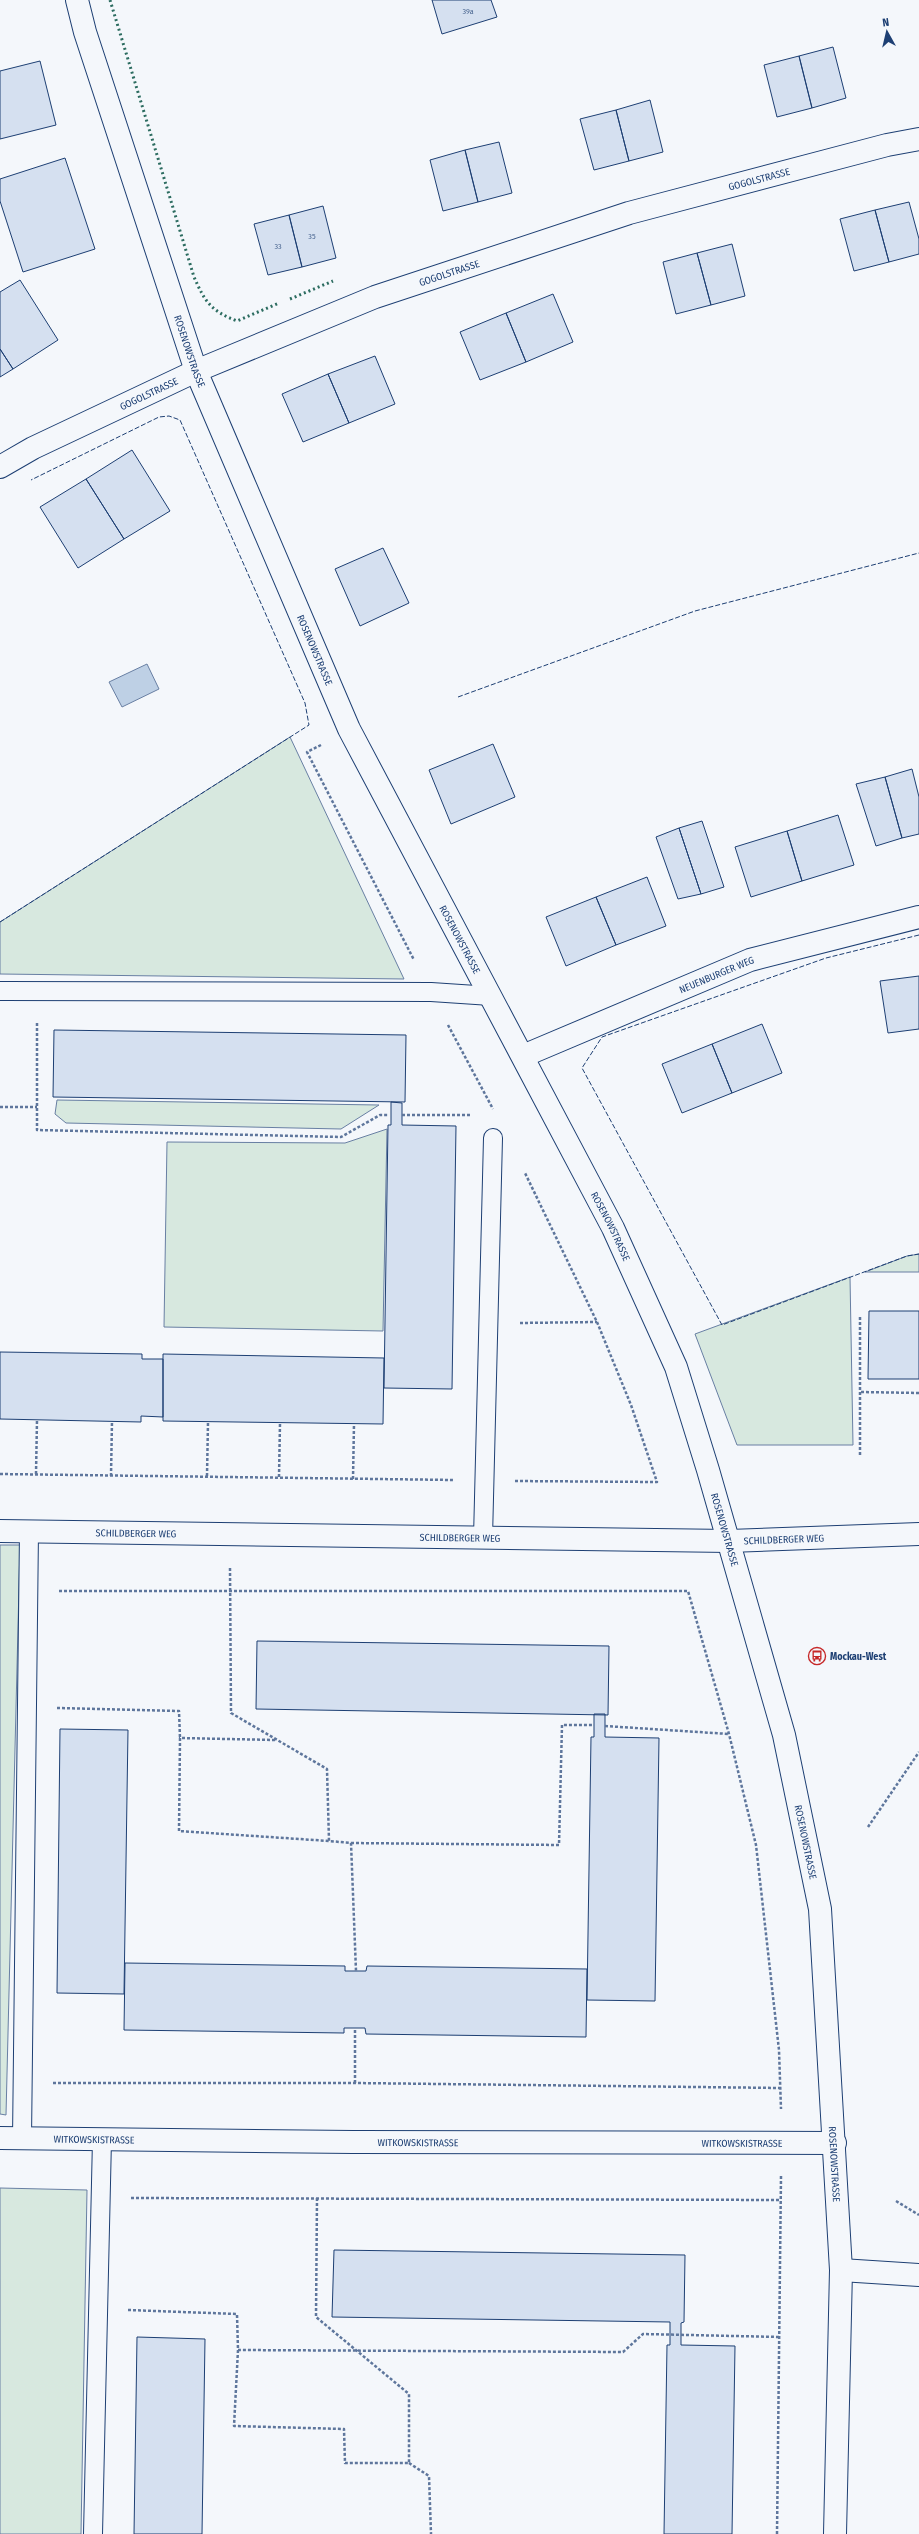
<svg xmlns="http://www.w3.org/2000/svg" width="919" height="2534" font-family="'Fira Sans Condensed',sans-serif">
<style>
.green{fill:#d7e8df;stroke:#687fa3}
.water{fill:#bed0e5;stroke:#687fa3}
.building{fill:#d5e0f0;stroke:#1d3f73}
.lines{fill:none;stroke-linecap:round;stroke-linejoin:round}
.service-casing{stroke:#1d3f73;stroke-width:20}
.minor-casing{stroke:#1d3f73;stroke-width:24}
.path{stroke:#5e769c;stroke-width:2.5;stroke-dasharray:3 2;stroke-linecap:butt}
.service{stroke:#f4f7fb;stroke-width:18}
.minor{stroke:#f4f7fb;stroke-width:22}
.hedge{stroke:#2c6c60;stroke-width:3;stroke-dasharray:2 3;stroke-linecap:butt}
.fence{stroke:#1d3f73;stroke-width:1;stroke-dasharray:5 2;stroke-linecap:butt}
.labels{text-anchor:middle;stroke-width:3;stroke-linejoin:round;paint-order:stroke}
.number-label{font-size:8px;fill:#4b6792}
.street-label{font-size:10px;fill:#1d3f73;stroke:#f4f7fb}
.poi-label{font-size:10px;font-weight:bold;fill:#1d3f73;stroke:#f4f7fb;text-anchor:start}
</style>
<rect width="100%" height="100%" fill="#f4f7fb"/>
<path class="green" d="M290 737 404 979 0 974V922Z
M57 1100 379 1105 341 1129 66 1123 55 1114Z
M387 1129 383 1331 164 1327 167 1142 345 1143Z
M919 1254V1272H865L907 1256Z
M850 1277 853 1445H737L695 1334Z
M0 1545H20L6 2115 0 2114Z
M0 2188 87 2190 81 2534H0Z"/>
<path class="water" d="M147 664 159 689 122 707 109 682Z"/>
<path class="building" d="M432 0H491L497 17 442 34Z
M833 47 846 98 812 108 799 56Z
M799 56 812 108 777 117 764 65Z
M40 61 56 125 0 139V71Z
M650 100 663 152 629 161 616 110Z
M616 110 629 161 594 170 580 119Z
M499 142 512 193 478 202 465 150Z
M465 150 478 202 443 211 430 160Z
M65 158 95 249 23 272 0 201V179Z
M909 202 919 239V254L889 262 875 210Z
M323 206 336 258 302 267 289 215Z
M875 210 889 262 854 271 840 219Z
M289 215 302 267 268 275 254 224Z
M732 244 745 296 711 305 697 253Z
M697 253 711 305 676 314 663 262Z
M20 280 58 340 13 369 0 349V292Z
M553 294 573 342 526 362 506 313Z
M506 313 526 362 480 380 460 332Z
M0 349 13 369 0 377Z
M375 356 395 404 349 423 328 374Z
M328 374 349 423 303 442 282 394Z
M132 450 170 511 124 539 86 479Z
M86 479 124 539 78 568 40 507Z
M383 548 409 603 360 626 335 569Z
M493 744 515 797 451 824 429 770Z
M912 769 919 797V834L902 838 885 777Z
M885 777 902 838 876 846 856 784Z
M838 815 854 865 802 881 787 831Z
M702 821 724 887 701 894 679 828Z
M679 828 701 894 678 899 656 837Z
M787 831 802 881 751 897 735 847Z
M647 877 666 926 616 945 596 897Z
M596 897 616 945 566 966 546 917Z
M919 976V1029L888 1033 880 981Z
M762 1024 782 1073 732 1093 712 1044Z
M54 1030 406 1035 405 1102 53 1097Z
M712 1044 732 1093 682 1113 662 1064Z
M391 1102 402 1103V1125L456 1126 452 1389 384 1388 388 1125H391Z
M869 1311H919V1379H868Z
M0 1352 142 1354V1359H163V1417L141 1416V1422L0 1419Z
M163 1354 384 1358 383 1424 163 1421Z
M257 1641 609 1646 608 1715 256 1709Z
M594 1714H605V1737L659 1738 655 2001 587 2000 591 1737H594Z
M60 1729 128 1730 124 1994 57 1993Z
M125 1963 345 1966V1971H366L367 1966 587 1969 586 2037 366 2034 365 2028H344V2033L124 2030Z
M334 2250 685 2255 684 2322 681 2323V2345L735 2346 732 2534H664L667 2345H670V2322L332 2317Z
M137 2337 205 2339 202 2534H134Z"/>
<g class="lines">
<g class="service-casing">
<path id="service" d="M0 991 431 992 491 996
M483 1538 493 1138
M22 2139 29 1531
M93 2534 102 2139"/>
</g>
<g class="minor-casing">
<g id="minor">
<path id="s1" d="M77 0 85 32 196 371 349 729 613 1228 676 1367 708 1470 784 1735 820 1909 841 2270 835 2534"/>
<path id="s2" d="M0 467 33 448 196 371 375 297 629 213 887 145 919 139"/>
<path id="s3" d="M523 1056 750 960 919 917"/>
<path id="s4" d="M0 1531 729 1541 919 1534"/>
<path id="s5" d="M0 2138 353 2142 835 2143"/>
<path d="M841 2270 919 2275"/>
</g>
</g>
<path class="path" d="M321 745 307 752 414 960
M37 1023V1130L341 1137 380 1115H389
M448 1025 493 1109
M0 1107H37
M402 1115H471
M860 1317V1455
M520 1323 597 1322
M861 1392 919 1393
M0 1474 454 1480
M36 1474 37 1420
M111 1476 112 1421
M207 1476 208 1422
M279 1477 280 1423
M353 1479 354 1424
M515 1481 657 1482 631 1405 597 1322 525 1173
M230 1568 231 1713 327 1769 329 1841 351 1843 356 1971
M59 1591H688L729 1734 756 1845 779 2050 781 2109
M57 1708 179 1711 180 1738
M605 1726 729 1734
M275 1740 180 1738 179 1831 329 1841
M868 1827 919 1752
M351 1843 559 1845 562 1725H594
M53 2083H355L781 2088
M355 2083V2028
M131 2198 781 2200
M896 2201 919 2215
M128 2310 237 2314 238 2350 623 2352 643 2334 780 2337
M238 2350 234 2426 344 2429 345 2463H409V2394L316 2317 317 2198
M409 2463 429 2476 431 2534
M777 2534 781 2176"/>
<use href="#service" class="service"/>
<use href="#minor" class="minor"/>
<path class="hedge" d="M110 0 194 277C205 302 211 311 237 321L279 303
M290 299 333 281"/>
<path class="fence" d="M458 697 695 611 919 553
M0 922 309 725 305 703 180 420 169 416 159 417 31 480
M919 935 826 958 602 1037 582 1068 722 1325 907 1256 919 1254"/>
</g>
<defs>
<g id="bus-ring" transform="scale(0.9)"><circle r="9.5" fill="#f4f7fb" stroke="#c62828" stroke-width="1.5"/><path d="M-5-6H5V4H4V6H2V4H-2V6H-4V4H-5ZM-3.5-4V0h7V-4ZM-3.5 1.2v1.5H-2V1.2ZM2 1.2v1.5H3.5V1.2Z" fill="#c62828"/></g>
</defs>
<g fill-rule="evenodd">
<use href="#bus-ring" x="817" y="1656"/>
</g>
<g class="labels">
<g class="number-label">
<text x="468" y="14">39a</text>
<text x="312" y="239">35</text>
<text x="278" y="249">33</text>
</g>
<g class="street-label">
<text dy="4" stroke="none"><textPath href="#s2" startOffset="814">GOGOLSTRASSE</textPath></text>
<text dy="4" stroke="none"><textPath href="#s2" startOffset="490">GOGOLSTRASSE</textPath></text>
<text dy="4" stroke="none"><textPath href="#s1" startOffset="369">ROSENOWSTRASSE</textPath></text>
<text dy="4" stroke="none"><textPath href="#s2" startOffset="166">GOGOLSTRASSE</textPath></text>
<text dy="4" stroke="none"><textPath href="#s1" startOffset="693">ROSENOWSTRASSE</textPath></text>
<text dy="4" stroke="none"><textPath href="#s1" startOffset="1017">ROSENOWSTRASSE</textPath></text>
<text dy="4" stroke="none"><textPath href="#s3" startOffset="210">NEUENBURGER WEG</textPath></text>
<text dy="4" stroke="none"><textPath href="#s1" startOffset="1341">ROSENOWSTRASSE</textPath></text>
<text dy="4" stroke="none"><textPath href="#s1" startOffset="1666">ROSENOWSTRASSE</textPath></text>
<text dy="4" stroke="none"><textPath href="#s4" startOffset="136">SCHILDBERGER WEG</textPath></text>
<text dy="4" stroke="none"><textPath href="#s4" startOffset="460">SCHILDBERGER WEG</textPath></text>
<text dy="4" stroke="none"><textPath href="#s4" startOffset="784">SCHILDBERGER WEG</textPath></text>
<text dy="4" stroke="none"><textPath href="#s1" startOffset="1989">ROSENOWSTRASSE</textPath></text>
<text dy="4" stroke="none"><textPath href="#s5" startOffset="94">WITKOWSKISTRASSE</textPath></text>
<text dy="4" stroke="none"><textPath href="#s5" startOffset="418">WITKOWSKISTRASSE</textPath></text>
<text dy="4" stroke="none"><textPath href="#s5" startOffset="742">WITKOWSKISTRASSE</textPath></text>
<text dy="4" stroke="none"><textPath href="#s1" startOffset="2313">ROSENOWSTRASSE</textPath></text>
</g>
<g class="poi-label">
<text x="830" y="1660">Mockau-West</text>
</g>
</g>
<g transform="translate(887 32) rotate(352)" stroke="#f4f7fb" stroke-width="3" paint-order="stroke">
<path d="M0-3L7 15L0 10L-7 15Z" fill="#1d3f73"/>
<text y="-6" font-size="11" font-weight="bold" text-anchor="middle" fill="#1d3f73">N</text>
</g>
</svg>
